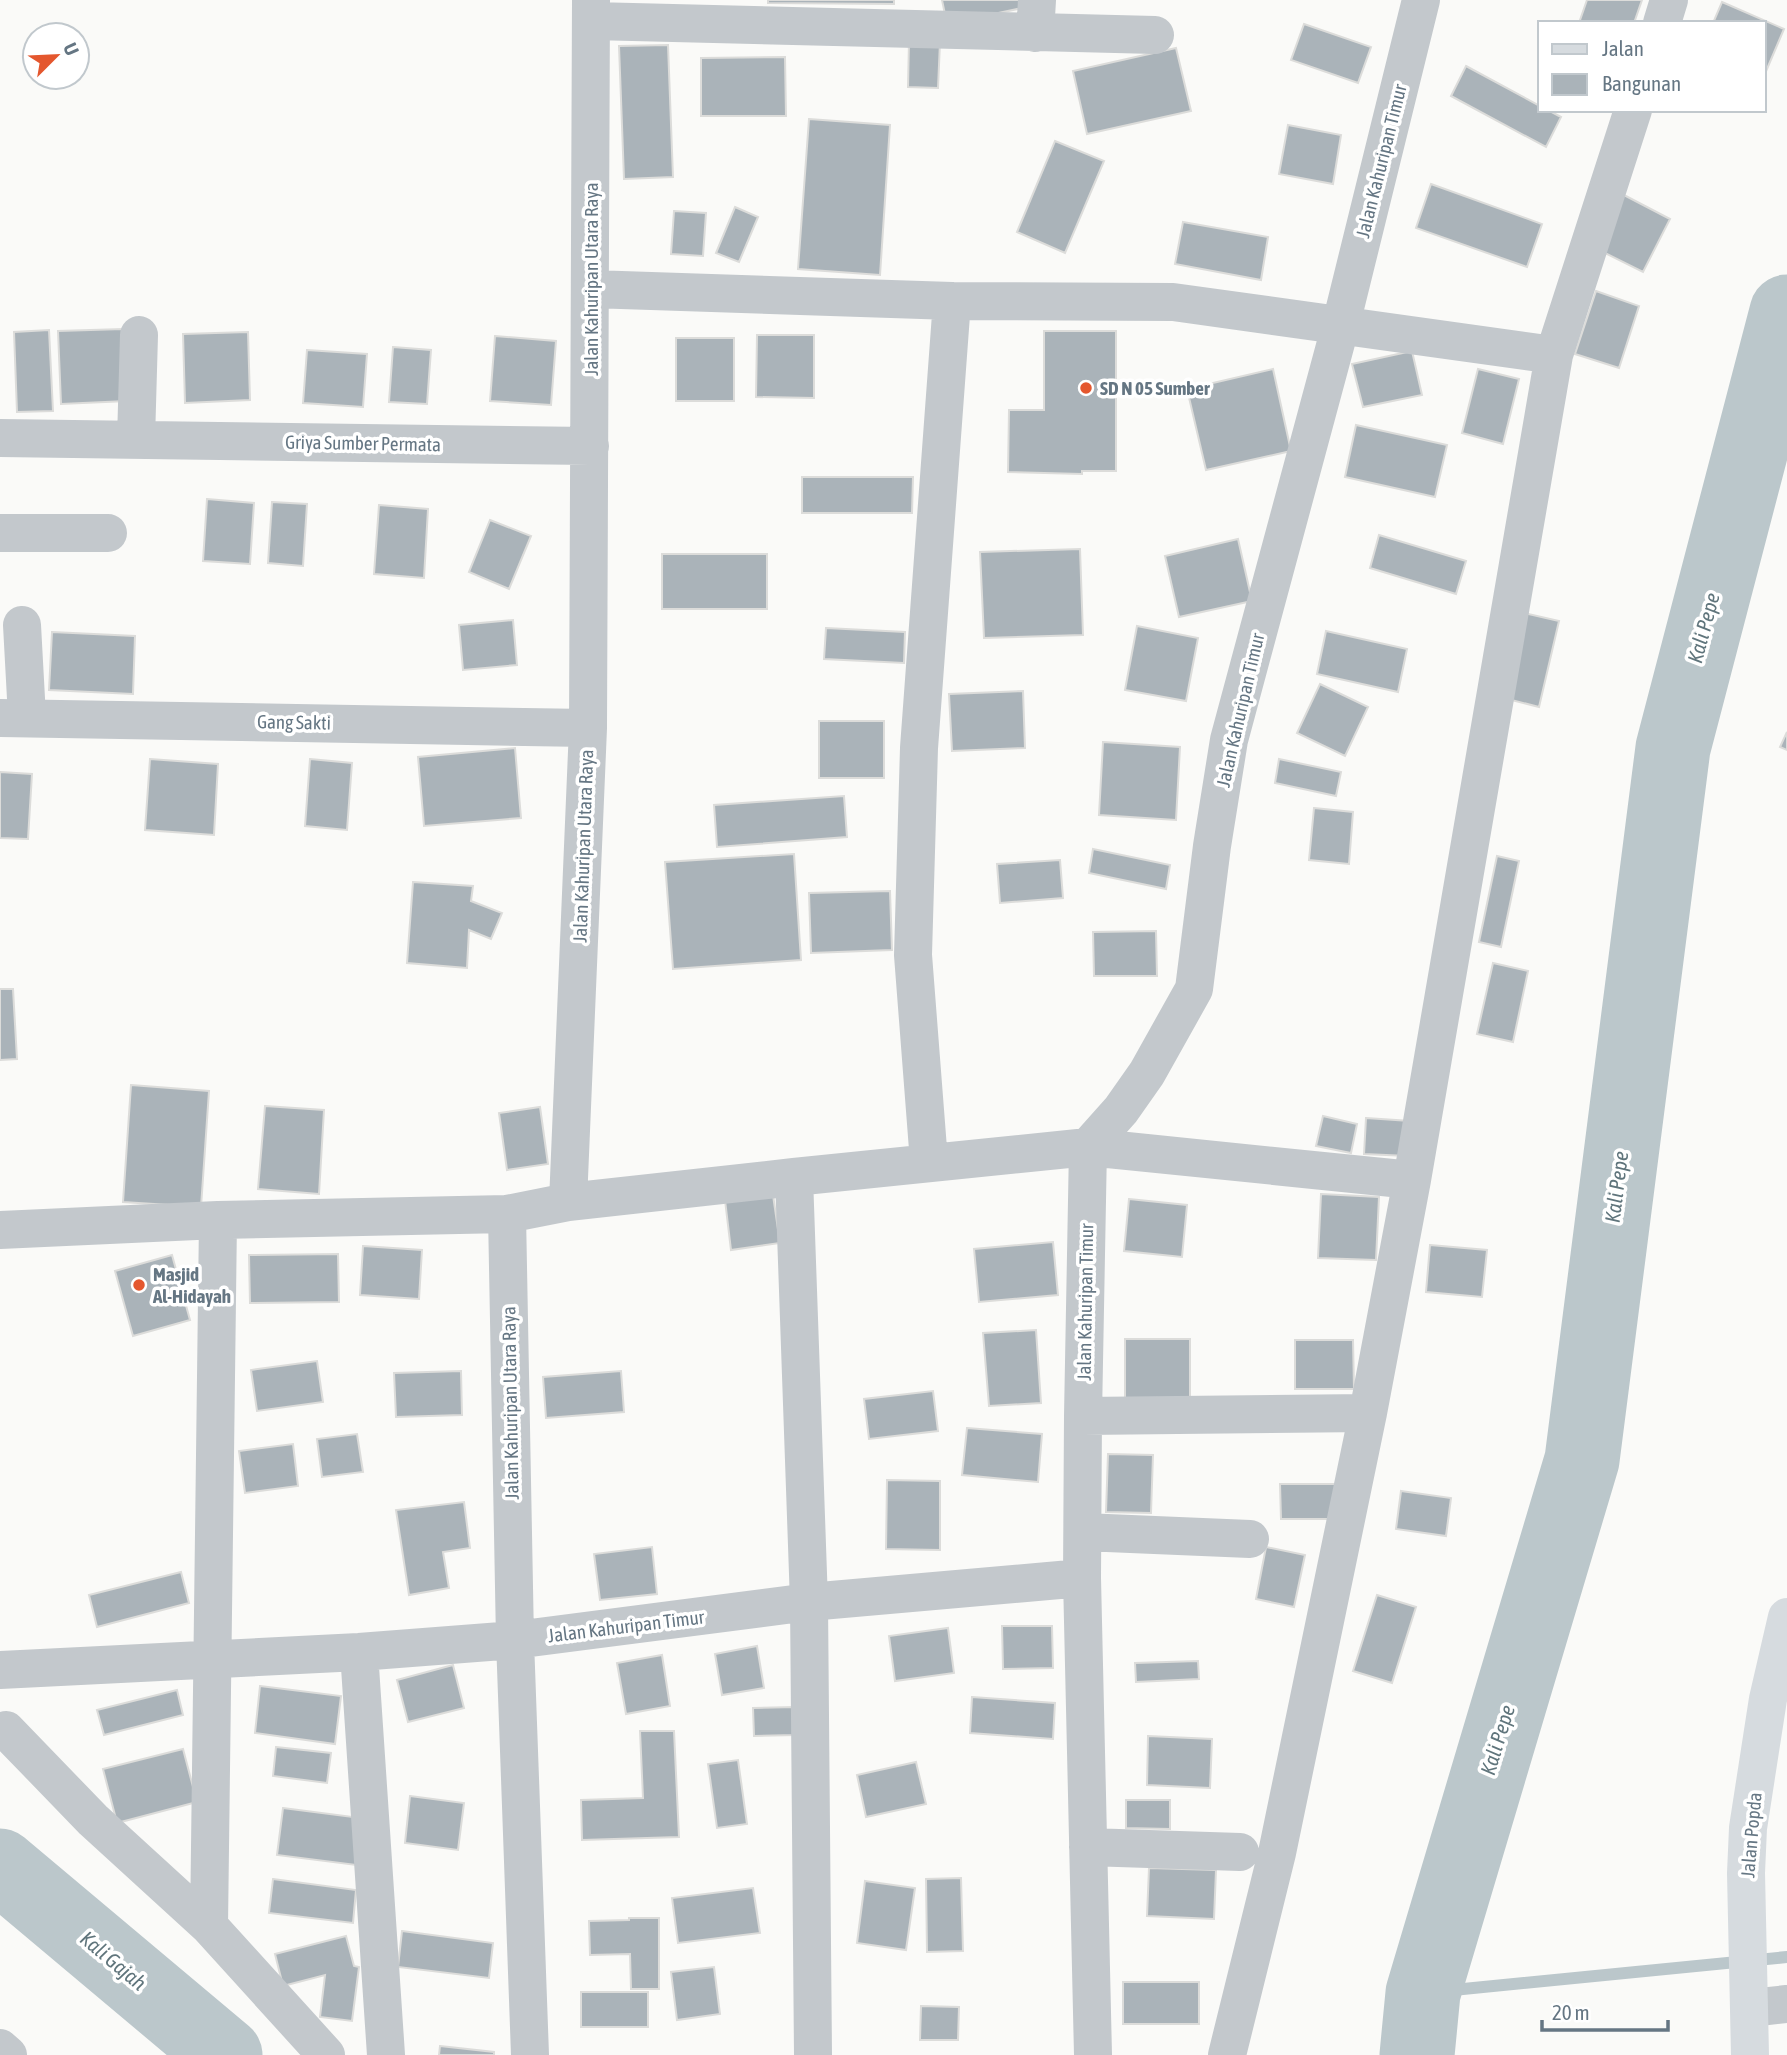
<svg xmlns="http://www.w3.org/2000/svg" width="1787" height="2055" font-family="'Asap Condensed',sans-serif">
<style>
.lines{fill:none;stroke-linecap:round;stroke-linejoin:round}
.stream{stroke:#bbc7cb;stroke-width:12}
.river{stroke:#bbc7cb;stroke-width:75}
.building{fill:#aab3b9;stroke:#dcdcda;stroke-width:2}
.minor{stroke:#c3c8cc;stroke-width:38}
.major{stroke:#d6dbdf;stroke-width:38}
.poi-dot{fill:#e4572e;stroke:#fff;stroke-width:2.5}
.labels{text-anchor:middle;stroke-width:7;stroke-linejoin:round;paint-order:stroke}
.street-label{font-size:19px;fill:#657683;stroke:#fff}
.poi-label{font-size:19px;font-weight:bold;fill:#657683;stroke:#fff;text-anchor:start}
.water-label{font-size:21px;font-style:italic;fill:#60757c;stroke:#fff}
</style>
<rect width="100%" height="100%" fill="#fafaf8"/>
<g class="lines">
<path class="stream" d="M1423 1993 1787 1957"/>
<path class="river" d="M0 1866 225 2055
M1417 2055 1423 1993 1582 1460 1673 748 1787 312"/>
</g>
<path class="building" d="M768 0H894V4L768 3Z
M942 0H1021L1022 8 947 24Z
M1587 0H1642L1634 23H1579Z
M1722 2 1784 29 1764 76V23H1713Z
M1304 24 1371 47 1358 83 1291 60Z
M909 41 940 42 938 88 908 87Z
M668 45 673 177 624 179 619 46Z
M1176 48 1191 111 1087 134 1073 71Z
M785 57 786 116H701V58Z
M1466 66 1540 106V110H1548L1561 117 1546 147 1451 96Z
M809 119 890 125 880 275 798 269Z
M1288 125 1341 135 1333 184 1279 174Z
M1055 141 1104 161 1065 253 1017 232Z
M1431 184 1542 224 1527 267 1416 228Z
M1622 194 1670 219 1643 272 1595 248Z
M735 207 758 217 739 262 716 253Z
M674 211 706 213 703 256 671 254Z
M1183 222 1268 237 1261 280 1175 264Z
M1596 291 1639 306 1619 368 1575 354Z
M123 329 127 401 61 404 58 331Z
M49 330 53 411 17 412 14 332Z
M1044 331H1116V471H1082V474L1008 472 1009 410H1044Z
M248 332 250 400 185 403 183 334Z
M757 335H814V398L756 397Z
M495 336 556 341 551 405 490 401Z
M676 338H734V401H676Z
M393 347 431 350 427 404 389 402Z
M307 350 367 354 363 407 303 403Z
M1412 351 1422 395 1363 407 1352 364Z
M1273 369 1291 451 1206 470 1187 389Z
M1478 369 1519 379 1503 444 1462 433Z
M1356 425 1447 445 1435 497 1345 477Z
M802 477H913L912 513H802Z
M207 499 254 503 250 564 203 561Z
M272 502 307 504 303 566 268 563Z
M379 505 428 509 424 578 374 574Z
M490 520 531 536 509 589 469 572Z
M1379 535 1466 561 1456 594 1370 568Z
M1238 539 1252 601 1179 617 1165 556Z
M1080 549 1083 635 984 638 980 552Z
M662 554H767V609H662Z
M1520 612 1559 621 1539 707 1500 697Z
M513 620 517 665 463 670 459 625Z
M1137 626 1198 638 1186 701 1125 690Z
M826 628 905 632 904 663 824 659Z
M1326 631 1407 649 1398 692 1317 674Z
M52 632 135 636 133 694 49 690Z
M1320 684 1368 707 1345 756 1297 733Z
M1023 691 1025 748 952 751 949 694Z
M819 721H884V778H819Z
M1787 732V750L1780 747Z
M1103 742 1180 747 1176 820 1099 815Z
M515 748 521 818 424 826 418 757Z
M150 759 218 764 214 835 145 830Z
M310 759 352 763 347 830 305 826Z
M1279 759 1341 772 1336 796 1275 783Z
M0 772 32 774 28 839 0 838Z
M844 796 847 837 717 847 714 805Z
M1314 808 1353 812 1349 864 1309 860Z
M1093 849 1170 865 1166 889 1089 873Z
M794 854 801 960 673 969 665 862Z
M1497 856 1519 861 1501 947 1479 942Z
M1060 860 1063 898 1000 903 997 864Z
M413 882 473 886 471 901 502 913 491 939 469 930 467 968 407 963Z
M890 891 892 950 811 953 809 893Z
M1156 931 1157 976H1094L1093 932Z
M1493 963 1528 971 1513 1042 1477 1034Z
M0 989H13L17 1059 0 1060Z
M131 1085 209 1091 201 1207 123 1202Z
M265 1106 324 1110 319 1194 258 1189Z
M540 1107 548 1164 507 1170 499 1113Z
M1323 1116 1357 1124 1351 1153 1316 1146Z
M1366 1118 1410 1121 1408 1156 1364 1154Z
M1321 1194 1379 1197 1376 1260 1318 1258Z
M773 1195 780 1243 731 1250 725 1200Z
M1129 1199 1187 1205 1182 1257 1124 1251Z
M1053 1242 1058 1295 979 1302 974 1249Z
M1430 1245 1487 1250 1482 1297 1426 1292Z
M363 1246 422 1250 419 1299 360 1295Z
M338 1254 339 1302 250 1303 249 1255Z
M172 1255 190 1320 133 1336 115 1271Z
M1036 1330 1041 1403 989 1406 983 1333Z
M1125 1339H1190V1399H1125Z
M1295 1340H1353L1354 1389H1295Z
M317 1361 323 1402 257 1411 251 1370Z
M461 1371 462 1415 396 1417 394 1373Z
M621 1371 624 1412 546 1418 543 1377Z
M933 1391 938 1431 869 1439 864 1399Z
M967 1428 1042 1434 1038 1482 962 1475Z
M357 1434 363 1472 322 1477 317 1439Z
M293 1444 298 1486 245 1493 239 1451Z
M1108 1454 1153 1455 1151 1513 1106 1512Z
M887 1480 940 1481V1550L886 1549Z
M1280 1484H1344V1519H1281Z
M1401 1491 1451 1498 1446 1536 1396 1529Z
M464 1502 470 1548 443 1552 449 1588 409 1595 396 1510Z
M652 1547 657 1594 600 1600 594 1554Z
M1266 1547 1305 1555 1294 1607 1256 1599Z
M181 1572 189 1603 97 1627 89 1595Z
M1377 1595 1416 1607 1392 1683 1353 1671Z
M1002 1626H1052L1053 1668 1003 1669Z
M948 1628 954 1673 895 1681 889 1636Z
M757 1646 764 1688 722 1695 715 1654Z
M662 1655 670 1706 626 1714 617 1663Z
M1198 1661 1199 1679 1136 1682 1135 1663Z
M453 1665 464 1708 408 1722 397 1680Z
M260 1686 341 1696 335 1744 255 1733Z
M177 1690 183 1715 104 1735 97 1710Z
M972 1697 1055 1703 1053 1739 970 1733Z
M795 1707V1735L754 1736 753 1708Z
M640 1731H674L679 1837 582 1840 581 1800 643 1798Z
M1148 1736 1212 1739 1210 1788 1147 1785Z
M276 1747 331 1753 327 1783 273 1776Z
M183 1749 197 1802 117 1823 103 1769Z
M738 1760 747 1824 717 1828 708 1764Z
M916 1762 926 1804 866 1817 857 1775Z
M410 1796 464 1803 458 1850 405 1843Z
M1126 1800H1170V1829L1126 1828Z
M283 1808 361 1818 356 1865 277 1855Z
M1149 1868 1216 1870 1214 1919 1147 1916Z
M961 1878 963 1951 927 1952 926 1879Z
M273 1879 356 1890 353 1923 269 1913Z
M865 1881 915 1888 906 1950 857 1943Z
M753 1888 760 1933 678 1943 672 1898Z
M629 1918H659V1989H631L630 1954 590 1955 589 1921 629 1920Z
M402 1931 493 1943 489 1978 398 1967Z
M346 1936 354 1966 359 1967 352 2021 320 2017 325 1975 283 1986 275 1954Z
M714 1967 720 2014 677 2020 671 1972Z
M1123 1982H1199V2024H1123Z
M581 1992H648V2027H581Z
M921 2006 959 2007 958 2040H920Z
M440 2046 494 2052V2055H439Z"/>
<g class="lines">
<path class="minor" d="M592 21 1155 35
M1662 23 1669 0
M1035 33 1037 0
M591 289 952 301 1173 302 1554 355
M0 438 590 446
M136 440 139 335
M0 533H108
M22 625 27 717
M0 718 588 728
M929 1162 913 955 919 748 952 301
M794 1177 809 1602 813 2055
M568 1202 588 728 591 0
M507 1214 515 1640 530 2055
M0 1230 218 1220 507 1214 568 1202 794 1177 1088 1147 1412 1180
M1083 1416 1368 1413
M1083 1532 1250 1539
M1082 1578 1093 2055
M359 1652 386 2055
M0 1670 359 1652 515 1640 809 1602 1082 1578 1083 1416 1088 1147 1121 1110 1147 1073 1194 989 1212 846 1229 740 1341 324 1421 0
M6 1730 93 1820 209 1926 326 2055
M1088 1847 1240 1852
M209 1926 218 1220
M1750 2008 1787 2004
M0 2048 8 2055
M1227 2055 1277 1853 1368 1413 1412 1180 1554 355 1633 110"/>
<path class="major" d="M1750 2055 1746 1873 1748 1828 1768 1699 1787 1617"/>
</g>
<g class="poi-dot">
<circle cx="1086" cy="388" r="7"/>
<circle cx="139" cy="1285" r="7"/>
</g>
<g class="labels">
<g class="street-label">
<text transform="translate(1381 161) rotate(-76)" y="7">Jalan Kahuripan Timur</text>
<text transform="translate(591 279) rotate(-90)" y="7">Jalan Kahuripan Utara Raya</text>
<text transform="translate(363 443) rotate(1)" y="7">Griya Sumber Permata</text>
<text transform="translate(1240 710) rotate(-77)" y="7">Jalan Kahuripan Timur</text>
<text transform="translate(294 722) rotate(1)" y="7">Gang Sakti</text>
<text transform="translate(583 846) rotate(-88)" y="7">Jalan Kahuripan Utara Raya</text>
<text transform="translate(1085 1302) rotate(-89)" y="7">Jalan Kahuripan Timur</text>
<text transform="translate(510 1403) rotate(-91)" y="7">Jalan Kahuripan Utara Raya</text>
<text transform="translate(626 1626) rotate(-7)" y="7">Jalan Kahuripan Timur</text>
<text transform="translate(1751 1835) rotate(-85)" y="7">Jalan Popda</text>
</g>
<g class="poi-label">
<text x="1100" y="395">SD N 05 Sumber</text>
<text x="153" y="1281">Masjid<tspan x="153" dy="22">Al-Hidayah</tspan></text>
</g>
<g class="water-label">
<text transform="translate(1704 628) rotate(-75)" y="7">Kali Pepe</text>
<text transform="translate(1617 1187) rotate(-83)" y="7">Kali Pepe</text>
<text transform="translate(1498 1740) rotate(-73)" y="7">Kali Pepe</text>
<text transform="translate(113 1961) rotate(40)" y="7">Kali Gajah</text>
</g>
</g>
<rect x="1538" y="21" width="228" height="91" fill="#ffffff" stroke="#c1c8cd" stroke-width="2"/>
<rect x="1552" y="44" width="35" height="10" fill="#d6dbdf" stroke="#c1c8cd" stroke-width="2"/>
<text x="1602" y="56" font-size="21" fill="#657683">Jalan</text>
<rect x="1552" y="74" width="35" height="21" fill="#aab3b9" stroke="#c1c8cd" stroke-width="2"/>
<text x="1602" y="91" font-size="21" fill="#657683">Bangunan</text>
<g transform="translate(56 56) rotate(66)"><circle r="33" fill="#ffffff" stroke="#c1c8cd" stroke-width="2"/>
<path d="M0-5L12 26L0 18L-12 26Z" fill="#e4572e"/>
<text y="-10" font-size="19" font-weight="bold" text-anchor="middle" fill="#657683">U</text>
</g>
<path d="M1542 2020v10h126v-10" fill="none" stroke="#657683" stroke-width="3.5"/>
<text x="1552" y="2020" font-size="21" fill="#657683" stroke="#ffffff" stroke-width="5" paint-order="stroke">20 m</text>
</svg>
